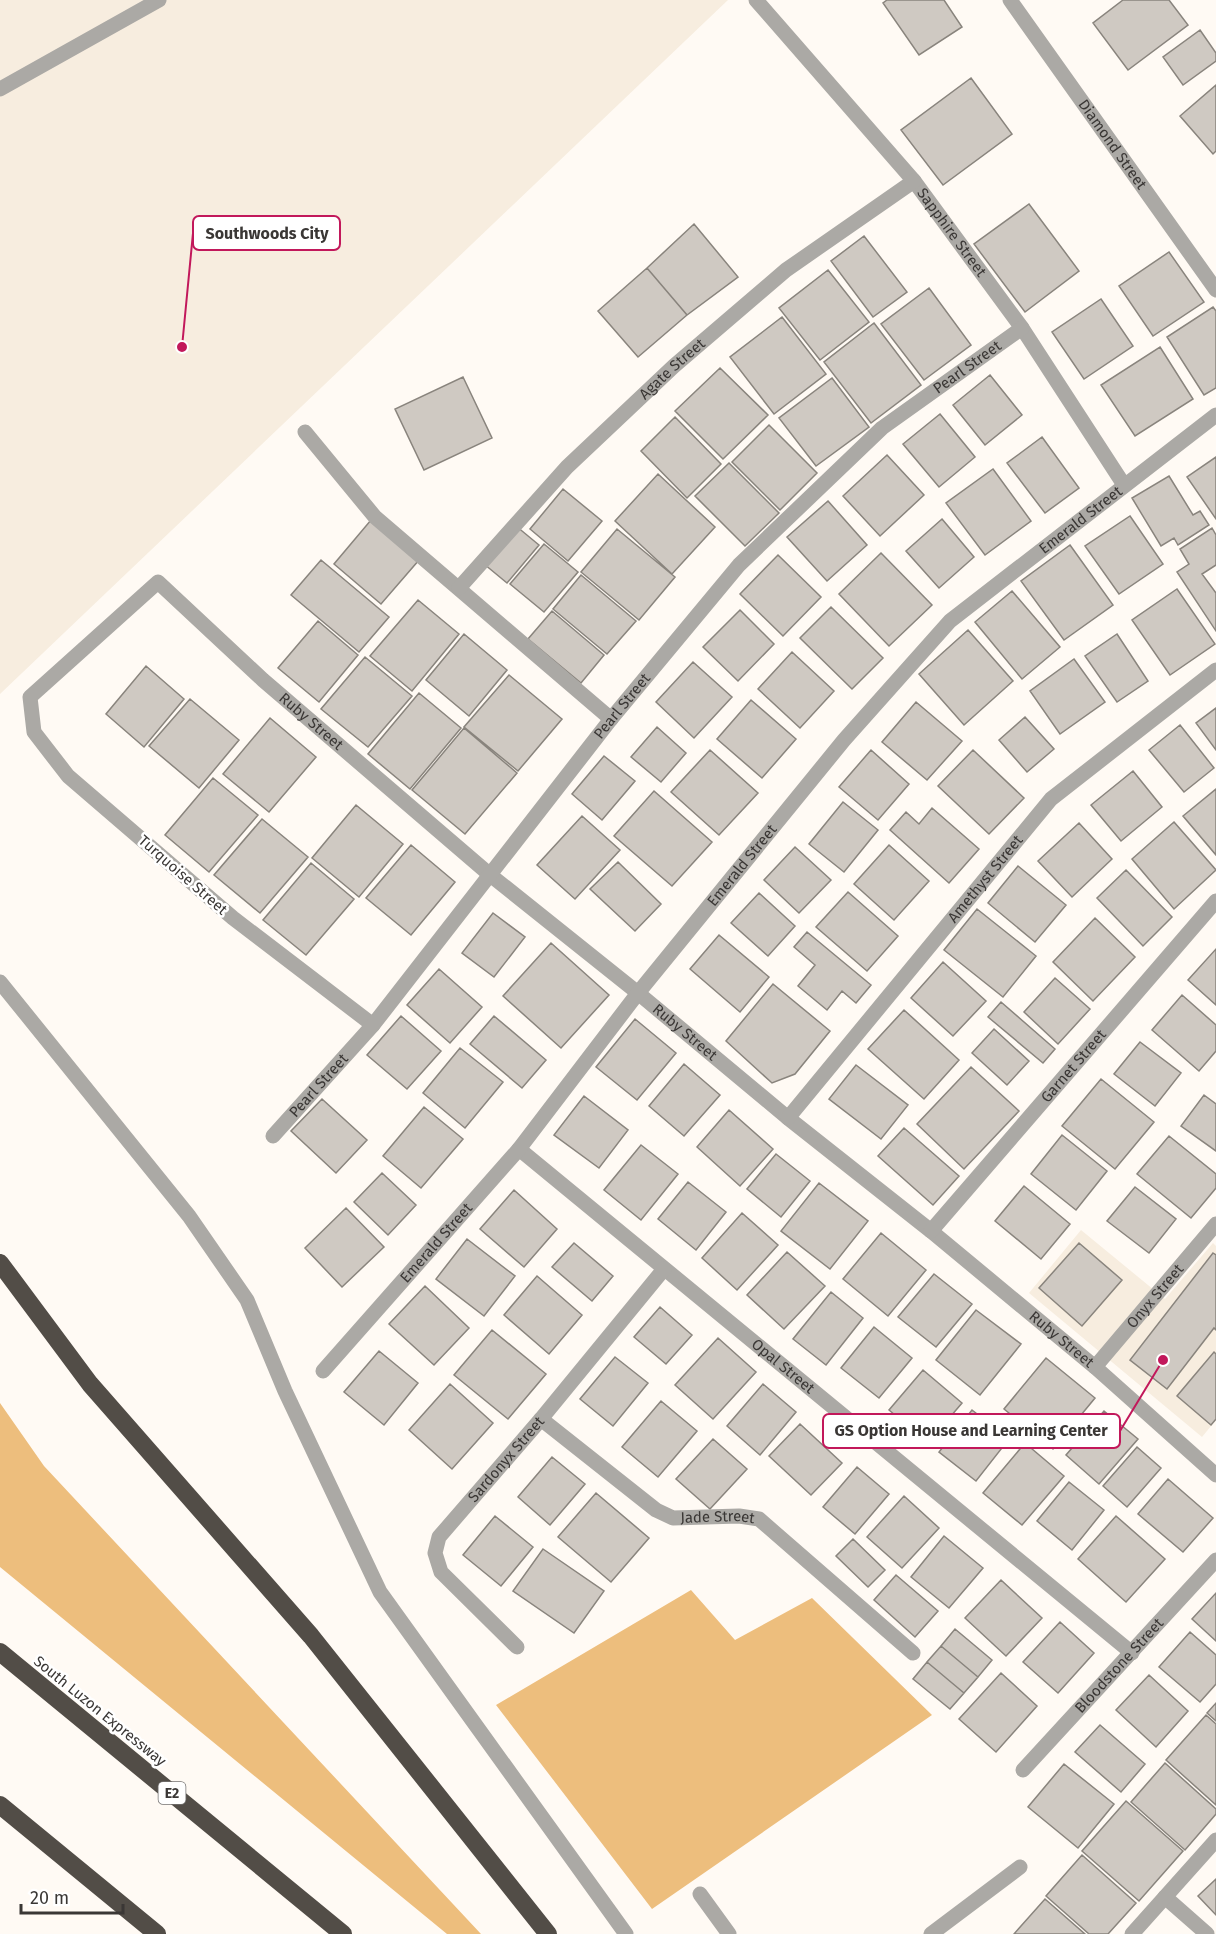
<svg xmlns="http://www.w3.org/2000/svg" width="1216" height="1934" font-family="'Fira Sans',sans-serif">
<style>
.built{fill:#f7eddf}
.green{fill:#edbe7d}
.building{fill:#cfc9c2;stroke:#89847d;stroke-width:1.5}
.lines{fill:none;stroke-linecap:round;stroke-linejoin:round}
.service{stroke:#aba9a5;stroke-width:15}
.minor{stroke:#aba9a5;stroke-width:15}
.motorway{stroke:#524d47;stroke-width:18}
.labels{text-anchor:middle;stroke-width:5;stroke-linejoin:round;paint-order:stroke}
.shield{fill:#fff;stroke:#757372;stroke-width:1.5}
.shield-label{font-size:14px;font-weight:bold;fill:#3a3735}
.street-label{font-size:15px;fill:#3a3735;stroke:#fff}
.leader{fill:none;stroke:#c2185b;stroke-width:2}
.callout-dot{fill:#c2185b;stroke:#fff;stroke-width:2}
.callout{fill:#fff;stroke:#c2185b;stroke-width:2}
.callout-label{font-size:16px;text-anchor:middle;font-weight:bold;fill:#3a3735}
</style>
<rect width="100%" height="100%" fill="#fffaf4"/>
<path class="built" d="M0 0H728L0 694Z
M1081 1230 1165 1299 1213 1243 1216 1246V1420L1202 1437 1029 1293Z"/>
<path class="green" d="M0 1403 44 1466 481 1934H447L0 1567Z
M691 1590 735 1640 812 1598 932 1715 652 1909 496 1705Z"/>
<path class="building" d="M887 0H944L962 27 919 55 883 3Z
M1123 0H1169L1188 25 1128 70 1093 23Z
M1200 30 1216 53V61L1183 85 1163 57Z
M971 78 1012 134 943 185 901 130Z
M1216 85V151L1213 154 1180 116Z
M1029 204 1079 271 1025 312 974 244Z
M694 224 738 277 687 315 647 268Z
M864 236 907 292 873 317 831 261Z
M1169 252 1204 302 1153 336 1119 286Z
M647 268 687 315 638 357 598 311Z
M828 270 869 322 820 360 779 308Z
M929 288 971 345 924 380 881 324Z
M1101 299 1133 346 1084 379 1052 332Z
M1213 307 1216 311V388L1204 395 1167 337Z
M782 317 826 374 774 414 730 357Z
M874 323 921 385 871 423 824 362Z
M1160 347 1193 399 1135 436 1101 385Z
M720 368 768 415 723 459 675 411Z
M990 375 1022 415 985 445 953 405Z
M463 377 492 438 424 470 395 409Z
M832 378 869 427 816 466 779 418Z
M940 414 975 457 939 487 903 444Z
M675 417 721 464 687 498 641 451Z
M769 425 817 473 780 510 732 462Z
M1042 437 1079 488 1045 513 1007 463Z
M887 455 924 495 880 536 843 496Z
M1216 457V519L1187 477Z
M729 463 779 513 745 546 695 496Z
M993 469 1031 521 985 555 946 503Z
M658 474 715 527 672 574 615 521Z
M1169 476 1193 515 1200 511 1209 525 1178 545 1174 538 1161 546 1132 498Z
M563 489 602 521 568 561 530 529Z
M828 501 867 545 827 581 787 537Z
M1130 516 1163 564 1119 594 1085 546Z
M942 519 974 557 939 588 906 551Z
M371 520 419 560 381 604 334 564Z
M516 526 539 545 507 583 484 564Z
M1212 528 1216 535V565L1202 574 1216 593V631L1177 572 1189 564 1180 549Z
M617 529 675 577 639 620 581 572Z
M544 544 578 572 544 612 510 584Z
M1070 545 1113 605 1064 640 1021 581Z
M881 553 932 605 889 646 839 594Z
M778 555 821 597 783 636 740 594Z
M321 560 389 617 359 652 291 595Z
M581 575 636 621 607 654 553 609Z
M1177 589 1215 644 1170 675 1132 620Z
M1012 591 1060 647 1022 679 975 622Z
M418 600 459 634 412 691 370 656Z
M831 607 883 658 852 689 800 638Z
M740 610 774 644 738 681 703 647Z
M552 611 604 655 581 683 528 639Z
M318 621 358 655 319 702 278 668Z
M968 630 1013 681 964 725 919 674Z
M464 634 507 670 469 716 426 680Z
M1117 634 1148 681 1117 702 1085 656Z
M792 652 834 691 800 728 758 689Z
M365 657 412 696 368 747 321 709Z
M1074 659 1105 702 1060 734 1030 691Z
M693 662 732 697 694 738 656 702Z
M146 666 184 699 144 747 106 714Z
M509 675 562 719 518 771 464 727Z
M419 693 461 728 410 789 368 754Z
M190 699 239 740 199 788 149 746Z
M751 700 796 739 762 778 717 739Z
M916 702 962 741 927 780 882 742Z
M1216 708V750L1196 723Z
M1025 717 1054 749 1027 772 999 740Z
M270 718 316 757 269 812 223 774Z
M1180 725 1214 768 1184 792 1149 750Z
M657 727 686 753 661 782 631 757Z
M464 728 517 773 465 834 412 790Z
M710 750 758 793 719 835 671 792Z
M871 750 909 784 878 820 839 787Z
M973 750 1024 798 989 834 938 786Z
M604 756 635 781 602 820 572 794Z
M1133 771 1162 807 1121 841 1091 805Z
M213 778 258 815 209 872 165 835Z
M1216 789V855L1183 816Z
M654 791 712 842 672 886 614 836Z
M843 802 878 830 844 872 809 844Z
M356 805 403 844 359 897 312 858Z
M932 808 979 849 949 883 890 830 906 812 919 824Z
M582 816 620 850 575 899 537 865Z
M262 819 308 857 260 913 214 875Z
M1174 822 1216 870 1174 909 1132 859Z
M1079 823 1112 859 1072 897 1038 861Z
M411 845 455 882 411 935 366 898Z
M889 845 929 881 894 920 854 884Z
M795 847 831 880 799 913 764 880Z
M618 862 661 904 635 931 590 889Z
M311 863 354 899 306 955 263 920Z
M1018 866 1066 905 1035 942 988 903Z
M1126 870 1172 917 1143 946 1097 898Z
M848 892 898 936 867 971 816 927Z
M759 893 795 926 768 956 731 923Z
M977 909 1036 956 1003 997 944 950Z
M493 913 525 937 494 977 462 953Z
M1095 918 1135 957 1093 1001 1053 962Z
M807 932 871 985 856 1003 842 991 827 1010 798 986 815 965 794 947Z
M719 935 769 977 740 1012 690 969Z
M551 943 609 995 561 1048 503 996Z
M1216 949V1005L1188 980Z
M943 962 986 1001 953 1036 911 998Z
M439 969 482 1007 450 1043 407 1005Z
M1055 978 1090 1009 1058 1044 1024 1012Z
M773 984 830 1031 795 1074 772 1083 726 1041Z
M1182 995 1216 1025V1051L1199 1071 1152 1030Z
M1001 1002 1055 1049 1043 1063 988 1017Z
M904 1010 959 1060 924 1099 868 1049Z
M401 1016 441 1051 407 1089 367 1055Z
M494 1016 546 1060 522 1088 470 1044Z
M635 1019 676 1053 637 1100 596 1067Z
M994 1029 1029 1061 1007 1085 972 1053Z
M1140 1042 1181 1073 1155 1106 1114 1074Z
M460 1048 503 1082 465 1128 423 1093Z
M684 1064 720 1095 684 1136 649 1106Z
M856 1065 908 1105 881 1139 829 1099Z
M971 1067 1019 1111 964 1169 917 1124Z
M1101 1079 1154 1122 1115 1169 1062 1126Z
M1204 1095 1216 1104V1151L1181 1126Z
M584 1096 628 1130 599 1168 554 1135Z
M322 1099 367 1140 336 1173 291 1131Z
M424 1107 463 1139 421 1188 383 1156Z
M729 1110 773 1149 740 1186 697 1147Z
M904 1128 959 1176 933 1205 878 1156Z
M1062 1135 1107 1171 1076 1210 1031 1174Z
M1169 1136 1216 1174V1188L1191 1218 1137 1174Z
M641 1145 678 1174 641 1220 604 1190Z
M776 1154 810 1181 781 1217 747 1189Z
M382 1173 416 1205 388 1235 354 1202Z
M688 1182 726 1212 696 1250 658 1219Z
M819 1183 868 1221 830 1269 781 1231Z
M1024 1186 1070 1224 1041 1259 995 1221Z
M1135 1187 1176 1219 1149 1253 1107 1221Z
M514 1190 557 1229 524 1267 480 1229Z
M346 1208 384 1247 342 1287 305 1248Z
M742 1213 778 1245 737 1290 702 1258Z
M881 1233 926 1270 888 1316 843 1279Z
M467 1239 515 1276 484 1316 436 1279Z
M574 1243 613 1276 592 1301 552 1267Z
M1079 1243 1122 1280 1082 1326 1039 1288Z
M787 1252 825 1286 784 1329 747 1295Z
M1213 1253 1216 1255V1330L1214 1328 1167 1389 1130 1360Z
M934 1274 972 1304 936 1347 898 1317Z
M537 1276 582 1315 549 1354 504 1315Z
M425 1286 469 1328 434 1365 389 1324Z
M831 1292 863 1318 826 1365 793 1339Z
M660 1307 692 1335 666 1364 634 1337Z
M976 1310 1021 1344 980 1395 936 1360Z
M874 1327 912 1358 879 1398 841 1368Z
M492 1330 546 1374 508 1419 454 1375Z
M718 1338 756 1372 713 1419 675 1385Z
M379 1351 418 1383 384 1425 344 1392Z
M1214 1352 1216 1354V1419L1211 1425 1177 1396Z
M615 1357 648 1383 613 1426 580 1399Z
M1046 1358 1095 1398 1053 1449 1004 1409Z
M923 1370 962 1403 928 1443 889 1410Z
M450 1384 493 1423 452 1469 409 1430Z
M763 1384 796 1412 760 1455 727 1426Z
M661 1401 697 1431 658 1477 622 1447Z
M972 1410 1009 1439 976 1481 939 1452Z
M1104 1411 1138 1439 1099 1484 1066 1455Z
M800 1424 842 1463 811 1495 769 1456Z
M713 1439 747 1469 710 1509 676 1479Z
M1025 1443 1064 1476 1022 1525 983 1493Z
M1137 1447 1161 1468 1127 1507 1103 1486Z
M552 1457 585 1484 550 1525 518 1497Z
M857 1467 889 1494 855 1534 823 1507Z
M1168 1479 1213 1518 1183 1552 1138 1514Z
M1069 1482 1104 1510 1072 1550 1037 1521Z
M596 1493 649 1538 611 1582 558 1537Z
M904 1496 939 1528 902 1568 867 1537Z
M495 1516 533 1547 501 1586 463 1555Z
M1116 1516 1165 1559 1126 1602 1078 1559Z
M944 1536 983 1568 949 1608 911 1577Z
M853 1539 885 1570 868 1587 836 1556Z
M543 1549 604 1591 574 1633 513 1591Z
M896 1575 938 1611 915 1637 874 1600Z
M1001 1580 1042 1618 1006 1656 965 1618Z
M1216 1593V1641L1192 1619Z
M1060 1622 1094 1653 1058 1693 1023 1662Z
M955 1629 992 1660 978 1677 941 1646Z
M1190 1632 1216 1655V1684L1200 1702 1159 1667Z
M941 1646 978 1677 964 1693 927 1662Z
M927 1662 964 1693 950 1709 913 1679Z
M1001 1673 1037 1706 996 1752 959 1719Z
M1149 1675 1188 1711 1156 1747 1116 1710Z
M1216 1703V1721L1207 1713Z
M1206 1715 1216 1724V1805L1166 1760Z
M1100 1725 1145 1764 1121 1792 1075 1752Z
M1165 1763 1216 1809V1814L1185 1850 1131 1802Z
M1064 1764 1114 1804 1078 1848 1028 1807Z
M1126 1801 1183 1851 1139 1901 1082 1851Z
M1082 1855 1136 1903 1108 1934H1089L1046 1896Z
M1216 1879V1915L1198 1896Z
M1045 1899 1085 1934H1014Z"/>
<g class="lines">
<path class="service" d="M700 1894 729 1934
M931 1934 1020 1867"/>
<g class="minor">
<path id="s1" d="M756 0 914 181 1022 328 1124 485"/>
<path id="s2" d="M1010 0 1216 290"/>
<path d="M0 89 159 0"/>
<path d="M305 432 375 517 611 719"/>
<path id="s3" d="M459 588 567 467 674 366 786 270 914 181"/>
<path d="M0 982 189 1216 247 1300 285 1391 380 1592 626 1934"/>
<path id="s4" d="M373 1025 233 918 68 776 34 732 30 697 158 582 263 680 489 874 638 993 788 1118 931 1231 1095 1367 1216 1475"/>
<path id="s5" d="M788 1118 1051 799 1216 670"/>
<path id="s6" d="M273 1136 373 1025 611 719 739 565 882 428 1022 328"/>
<path id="s7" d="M519 1149 1132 1653"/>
<path id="s8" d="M931 1231 1216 901"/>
<path id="s9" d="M1095 1367 1216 1224"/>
<path id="s10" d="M323 1371 519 1149 638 993 844 740 950 621 1216 415"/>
<path id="s11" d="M541 1419 656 1510 673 1518 739 1516 759 1519 913 1653"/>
<path id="s12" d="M517 1647 441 1572 435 1553 439 1537 541 1419 664 1269"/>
<path id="s13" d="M1023 1770 1216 1560"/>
<path d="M1165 1897 1207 1934"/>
<path d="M1132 1934 1216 1840"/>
</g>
<path class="motorway" d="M0 1263 90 1384 311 1636 548 1934
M0 1652 343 1934
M0 1805 157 1934"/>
</g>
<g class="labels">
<rect class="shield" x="158.5" y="1782" width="27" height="22" rx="4.5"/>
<g class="shield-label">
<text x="172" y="1798">E2</text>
</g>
<g class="street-label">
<text dy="5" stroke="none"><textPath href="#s2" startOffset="177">Diamond Street</textPath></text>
<text dy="5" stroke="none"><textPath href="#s1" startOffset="304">Sapphire Street</textPath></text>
<text dy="5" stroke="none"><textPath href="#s6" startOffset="1040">Pearl Street</textPath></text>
<text dy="5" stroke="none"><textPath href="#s3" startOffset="306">Agate Street</textPath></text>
<text dy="5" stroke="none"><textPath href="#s10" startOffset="1143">Emerald Street</textPath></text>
<text dy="5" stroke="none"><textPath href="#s6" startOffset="554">Pearl Street</textPath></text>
<text dy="5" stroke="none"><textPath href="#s4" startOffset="864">Ruby Street</textPath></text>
<text dy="5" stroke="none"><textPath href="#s10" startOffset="657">Emerald Street</textPath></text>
<text transform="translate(183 875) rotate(41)" y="5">Turquoise Street</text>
<text dy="5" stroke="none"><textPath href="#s5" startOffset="310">Amethyst Street</textPath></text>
<text dy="5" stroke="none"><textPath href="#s4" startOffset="1350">Ruby Street</textPath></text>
<text dy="5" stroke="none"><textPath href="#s8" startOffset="218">Garnet Street</textPath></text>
<text dy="5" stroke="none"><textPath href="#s6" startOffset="68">Pearl Street</textPath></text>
<text dy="5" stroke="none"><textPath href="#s10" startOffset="171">Emerald Street</textPath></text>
<text dy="5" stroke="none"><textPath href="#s9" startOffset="93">Onyx Street</textPath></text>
<text dy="5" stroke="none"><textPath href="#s4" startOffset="1836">Ruby Street</textPath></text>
<text dy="5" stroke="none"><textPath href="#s7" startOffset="342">Opal Street</textPath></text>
<text dy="5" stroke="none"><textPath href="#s12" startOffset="246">Sardonyx Street</textPath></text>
<text dy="5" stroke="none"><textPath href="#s11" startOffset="210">Jade Street</textPath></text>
<text dy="5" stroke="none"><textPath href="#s13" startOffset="142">Bloodstone Street</textPath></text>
<text transform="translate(100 1711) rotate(39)" y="5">South Luzon Expressway</text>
</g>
</g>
<path class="leader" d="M182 347L193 233M1163 1360L1120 1431"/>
<g class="callout-dot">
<circle cx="182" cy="347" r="6"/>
<circle cx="1163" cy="1360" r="6"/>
</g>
<g class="callout">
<rect x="193" y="216" width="147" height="34" rx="6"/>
<rect x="823" y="1414" width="297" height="34" rx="6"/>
</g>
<g class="callout-label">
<text x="267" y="239">Southwoods City</text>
<text x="971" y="1436">GS Option House and Learning Center</text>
</g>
<path d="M21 1904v9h102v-9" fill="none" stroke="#3a3735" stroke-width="3"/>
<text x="30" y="1904" font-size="18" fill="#3a3735" stroke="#ffffff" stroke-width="4.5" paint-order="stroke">20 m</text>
</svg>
